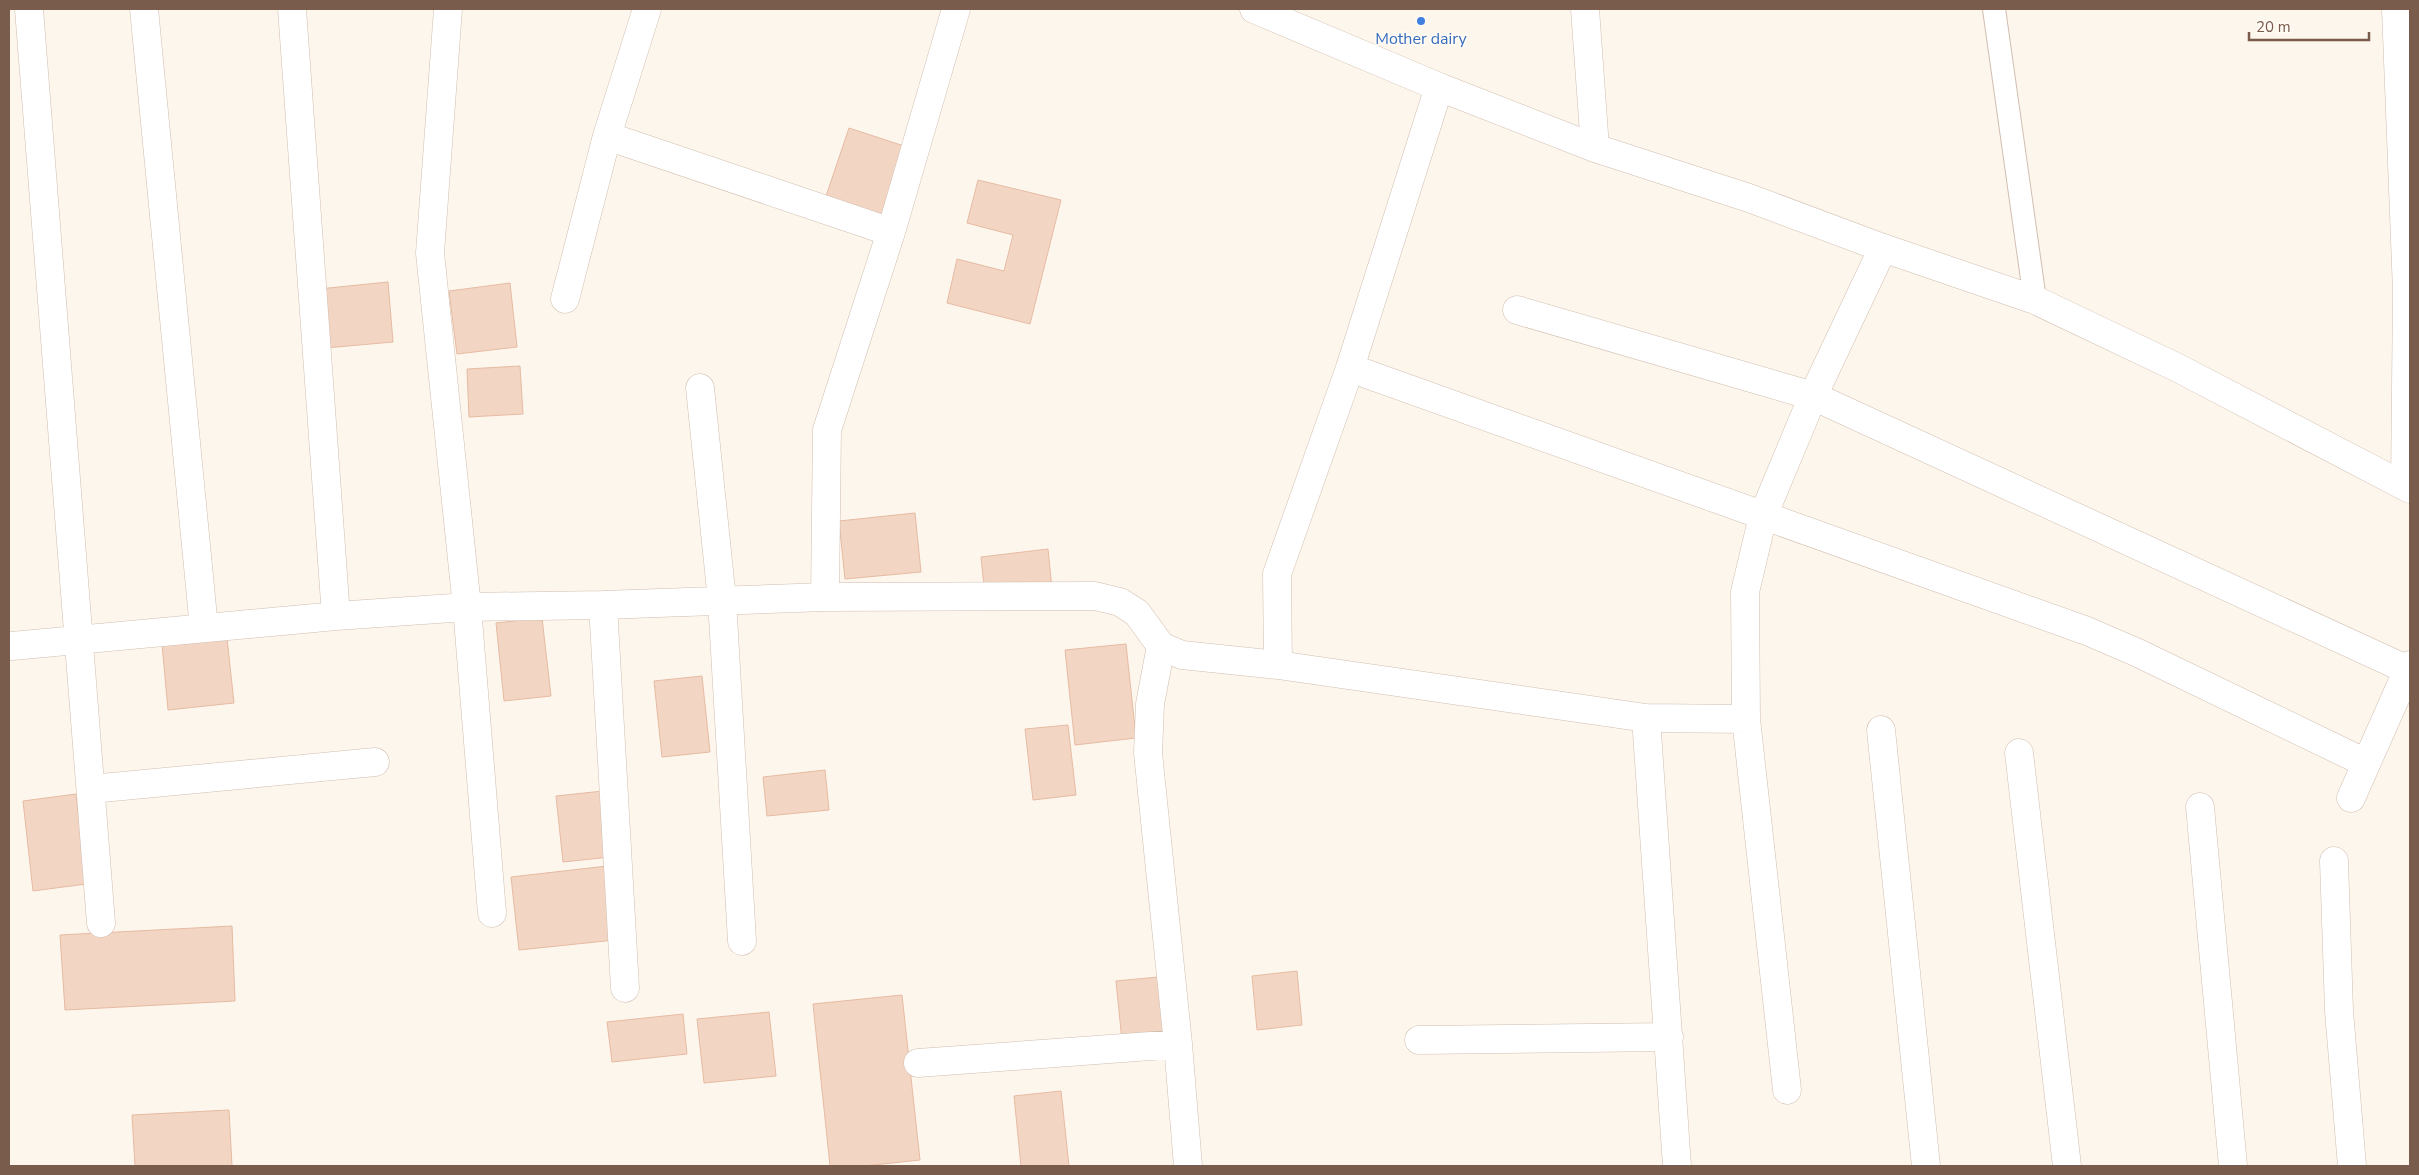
<svg xmlns="http://www.w3.org/2000/svg" width="2419" height="1175" font-family="'Nunito Sans',sans-serif">
<style>
.building{fill:#f3d5c3;stroke:#e6bba3}
.lines{fill:none;stroke-linecap:round;stroke-linejoin:round}
.service-casing{stroke:#d1beb0;stroke-width:24}
.minor-casing{stroke:#d1beb0;stroke-width:29}
.tertiary-casing{stroke:#d1beb0;stroke-width:29}
.service{stroke:#fff;stroke-width:22}
.minor{stroke:#fff;stroke-width:28}
.tertiary{stroke:#fff;stroke-width:28}
.shop-dot{fill:#3f7fe0;stroke:#fffaf3;stroke-width:2}
.labels{text-anchor:middle;stroke-width:4;stroke-linejoin:round;paint-order:stroke}
.shop-label{font-size:16px;fill:#366cbe;stroke:#fffaf3}
</style>
<rect width="100%" height="100%" fill="#fdf6ec"/>
<path class="building" d="M849 128 910 148 886 220 825 199Z
M978 180 1061 200 1030 324 947 303 957 259 1004 271 1013 235 967 223Z
M388 282 393 342 325 348 319 289Z
M510 283 517 347 457 354 449 291Z
M520 366 523 414 469 417 467 369Z
M915 513 921 572 845 579 839 521Z
M1048 549 1052 589 985 596 981 557Z
M542 618 551 696 504 701 496 623Z
M227 638 234 703 168 710 162 644Z
M1126 644 1136 738 1075 745 1065 650Z
M702 676 710 752 662 757 654 681Z
M1068 725 1076 795 1033 800 1025 729Z
M825 770 829 810 767 816 763 777Z
M603 791 610 857 563 862 556 796Z
M76 794 86 884 33 891 23 801Z
M607 866 615 940 519 950 511 877Z
M232 926 235 1001 65 1010 60 935Z
M1297 971 1302 1025 1257 1030 1252 976Z
M1169 976 1175 1035 1122 1041 1116 981Z
M902 995 920 1160 864 1166H830L813 1004Z
M769 1012 776 1076 704 1083 697 1019Z
M683 1014 687 1054 612 1062 607 1022Z
M1061 1091 1069 1166H1021L1014 1096Z
M229 1110 232 1166H135L132 1115Z"/>
<g class="lines">
<g class="service-casing">
<path id="service" d="M1994 9 2035 300"/>
</g>
<g class="minor-casing">
<path id="minor" d="M29 9 101 923
M144 9 204 628
M292 9 336 616
M448 9 430 253 467 607 492 913
M1585 9 1595 148
M2396 9 2407 291 2405 486
M607 136 647 9
M565 299 607 136 891 232
M1517 310 1813 396 2408 670
M1350 368 2087 631 2138 653 2366 763
M700 388 722 600 742 941
M825 597 827 430 891 232 956 9
M603 605 625 988
M12 646 336 616 467 607 603 605 825 597 1095 596 1120 602 1137 613 1161 646 1182 655 1278 665 1646 718 1746 719
M1161 646 1150 704 1148 753 1178 1044 1188 1166
M1278 665 1277 574 1350 368 1439 87
M1646 718 1677 1166
M1881 730 1926 1166
M2019 753 2067 1166
M91 789 375 762
M2351 798 2410 665
M2200 807 2233 1166
M2334 861 2339 1011 2352 1166
M1419 1040 1669 1037
M918 1063 1178 1044
M1787 1090 1746 719 1745 592 1763 516 1813 396 1883 248"/>
</g>
<g class="tertiary-casing">
<path id="tertiary" d="M1254 9 1439 87 1595 148 1749 198 1883 248 2035 300 2178 368 2410 489"/>
</g>
<use href="#service" class="service"/>
<use href="#minor" class="minor"/>
<use href="#tertiary" class="tertiary"/>
</g>
<circle class="shop-dot" cx="1421" cy="21" r="5"/>
<g class="labels">
<g class="shop-label">
<text x="1421" y="44">Mother dairy</text>
</g>
</g>
<rect width="2419" height="1175" fill="none" stroke="#7a5c4d" stroke-width="20"/>
<path d="M2249 32v8h120v-8" fill="none" stroke="#7a5c4d" stroke-width="2.5"/>
<text x="2256" y="32" font-size="15" fill="#7a5c4d" stroke="#fffaf3" stroke-width="4" paint-order="stroke">20 m</text>
</svg>
